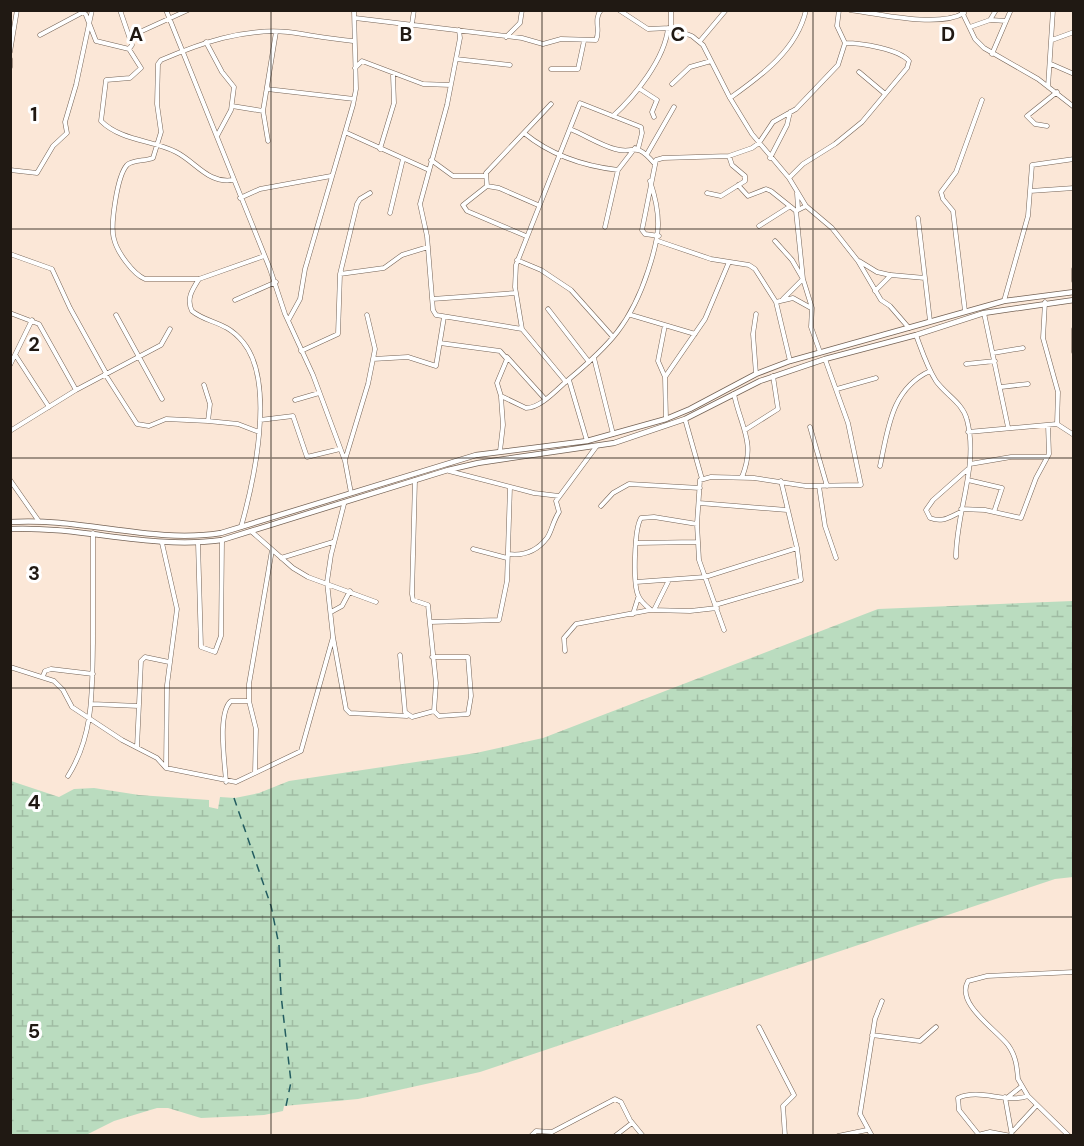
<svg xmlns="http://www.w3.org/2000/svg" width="1084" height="1146" font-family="'DM Sans',sans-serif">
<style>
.wetland{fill:url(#wetland-marsh)}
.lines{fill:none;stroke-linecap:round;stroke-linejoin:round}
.ferry{stroke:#235c60;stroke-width:1.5;stroke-dasharray:8 6;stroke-linecap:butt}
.minor-casing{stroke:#746356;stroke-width:5}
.tertiary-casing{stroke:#746356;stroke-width:6}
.minor{stroke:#fff;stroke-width:4}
.tertiary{stroke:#fff;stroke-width:4.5}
.grid{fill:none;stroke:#201913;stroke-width:1.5;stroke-opacity:0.55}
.grid-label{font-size:20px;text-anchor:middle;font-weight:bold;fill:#201913;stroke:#fff;stroke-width:6;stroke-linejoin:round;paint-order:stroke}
</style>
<defs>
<pattern id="wetland-marsh" width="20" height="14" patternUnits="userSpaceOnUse" patternTransform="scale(1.5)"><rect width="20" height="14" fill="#badcbf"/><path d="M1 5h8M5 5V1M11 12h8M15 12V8" fill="none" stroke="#a0bca3"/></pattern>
</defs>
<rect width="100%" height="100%" fill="#fbe7d7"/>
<path class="wetland" d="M1073 601V877L1055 879 480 1072 358 1099 284 1106 283 1111 264 1115 201 1118 168 1108H157L114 1121 86 1135H11V781L59 797 74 789 94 788 139 795 209 800V807L218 809 220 797 235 798 259 793 289 781 476 753 543 738 878 609Z"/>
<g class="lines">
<path class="ferry" d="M234 798 271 906 279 945 281 995 291 1082 286 1106"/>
<g class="minor-casing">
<path id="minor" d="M84 10 96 41 129 49 141 68 130 78 106 80 101 121C121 141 153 140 176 152 196 162 208 184 233 180
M120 10 132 45 129 49
M166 10 270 269 285 314 313 375 345 461 351 493
M619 10 648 29 670 28
M671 10V28L692 36 703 45 730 98 752 134 789 178 806 206 832 228 858 261 881 300 890 306 909 328
M850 10C879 14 939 28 964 13
M961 10 975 39 984 48 1038 79 1074 107
M355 18 522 38 543 44 561 39 596 40C601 30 593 20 601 10
M991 20 1006 21
M412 24 414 10
M970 27 990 20 996 10
M459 30 460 38 447 105 420 204 427 236 433 310 436 315 522 329 515 287 516 265 580 103 641 127 642 133 638 149
M40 35 87 10
M131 36 188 10
M506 37 520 23 522 10
M1052 40 1074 32
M700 41 726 10
M206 42 222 72 234 87 231 110 217 136
M10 52 17 10
M992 54 1010 12
M10 59V67
M456 59 510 65
M1051 64 1074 74
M355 68 362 61 423 84 451 85
M551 69H578L584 41
M859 72 884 93
M672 84 690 67 711 61
M1048 87 1053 10
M267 89 354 99
M640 89 657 100 652 112 654 117
M730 98C761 76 797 50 806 10
M232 106 263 111
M613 116C634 97 665 59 668 28
M1047 126 1035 124 1027 116 1057 92
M570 129C585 135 600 145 615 149 636 155 634 140 654 163
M347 133 429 170
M524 133C552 156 583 166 618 170
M268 141 263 111 276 32
M380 149 394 103 393 75
M647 154 674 107
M770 158 787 125 790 112
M431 160 453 176H484
M10 170 37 173 53 146 67 133 65 122 76 85 92 10
M789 178 803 164 835 144 862 122 907 68 909 61C899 49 861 43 845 43
M738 185 748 196 766 189 771 191 796 211
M487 186 486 173 551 104
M1030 191 1074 188
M707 193 721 196 745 181V176L732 165 729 156
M797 193 798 208
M240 198 260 189 331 176
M806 206 796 211 803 279 812 308 811 327 820 352
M390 213 403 159
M918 218 930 321
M759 226 789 207
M605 227 618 170 635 148
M526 236 467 211 463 205 487 186 499 188 538 205
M659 236 645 234 642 230 656 160 663 158 729 156 752 148 759 143 773 122 796 109 838 65 845 43 837 26 839 10
M658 241 711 259 749 265 755 269 776 302 790 361
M775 241 792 260 803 279 783 299
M10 254 52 269 70 308 106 373
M264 256 199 279H145C133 274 117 252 114 239 110 226 117 176 127 165 132 160 146 161 153 158L161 132 157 104 158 64 161 60C201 43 243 28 288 32 310 35 331 39 353 41
M517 260 541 270 571 290 613 337
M859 261 877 272 890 275
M1074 269V281
M340 274 384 268 402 255 428 247
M199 279C192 290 186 299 192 311 208 324 225 320 243 342 276 382 254 481 241 527
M875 291 891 275 925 278
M432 299 516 293
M235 300 276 282
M1004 301 1028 216 1032 165 1074 159
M776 302 793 298 811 308
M1045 302 1043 338 1058 392 1057 424
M548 309 589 362
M965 311 953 211 943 199 941 192 956 172 982 100
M10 313 39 324 76 390
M984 313 1008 427
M116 315 162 399
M631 315 695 334
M289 319 300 299 305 269 353 105 356 89 354 10
M522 329 566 382
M1074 329V352
M916 335C922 351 927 367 936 381 946 395 963 403 967 420 979 466 956 511 956 557
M440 343 500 351 507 359 497 383 501 396 526 408C541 408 557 389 568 380 610 345 631 323 648 271 660 235 662 217 650 181
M301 351 338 334 340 274 357 204 360 199 370 193
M993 353 1023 348
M16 356 49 407
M507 357 545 399
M594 358 613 434
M373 359 408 357 436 366 444 317
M966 364 995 361
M10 365 32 320
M105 374 137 424 149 426 166 419 208 421 238 424 259 432
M756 374 753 334 756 314
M665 377 658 361 665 325
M569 380 587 441
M204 385 210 404 208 421
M1001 387 1028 384
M837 389 876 378
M734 394C741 428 756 442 742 477
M295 400 319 393
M666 419 665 377 705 319 729 262
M685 419 702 479
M260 420 293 416 307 457 340 449
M810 427 827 486
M745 430 778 409 773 376
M10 431 76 390 161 345 170 329
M968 432 1057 424 1074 435
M500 451 503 425 501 397
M345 460 368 384 375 349 367 315
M970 464 1011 457H1046
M880 466C888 429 891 389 930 371
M449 471 534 493 559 496
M10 480 38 520
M968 480 1002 488 994 512
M819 486 825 526 836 558
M699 503 787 510
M344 504 331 555 327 582 333 637 346 709 350 713 407 716
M601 506 613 493 629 484 700 488
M961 509 985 510 1021 518 1036 478 1049 454 1048 425
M961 512C949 517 943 523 930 518L926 510 933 500 968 469
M697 524 654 517 641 518C634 529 633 584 638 595 640 601 646 606 651 610L690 611 717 608
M252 532 293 568 308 577 376 602
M162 543 177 609 167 685 166 768
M198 543 201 647 215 652 221 636 222 540
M636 543 697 542
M473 549 507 558
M508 554C523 556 537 551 547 538 551 533 553 521 559 512L556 501 596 447
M281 558 333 542
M636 582 705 577 797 548
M715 605 801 580 797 548 781 481
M654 610 668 582
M331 612 342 606 350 591
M633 614 638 598
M430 622 499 620 507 581 510 487
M724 630 699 560 697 524 700 480 711 477 754 478 806 486 861 485 848 423 825 359
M565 651 564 638 576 624 650 610
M400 655 405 712 412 717 434 711 436 683 428 605 413 600 412 594 415 480
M432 657H468L471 696 468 714 439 716 434 711
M10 667 54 681 63 690 72 707 122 740 157 758 166 768 236 782 301 751 333 637
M43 676 45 671 51 669 93 674
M92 704 139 706
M137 747 141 661 145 657 169 662
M255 773 256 729 249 701V684L272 550
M68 776C94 735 92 690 93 643 93 606 93 570 93 533
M226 782C225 763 217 713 231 701H249
M759 1027 794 1095 783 1106 785 1136
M872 1035 920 1041 936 1027
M1005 1097 1012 1136
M1008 1097 1022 1086
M1013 1131 1037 1105
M978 1135 990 1132 1011 1136
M979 1135 959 1110 958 1098C980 1088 1006 1104 1028 1096
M531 1136 536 1131 552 1132 615 1099 621 1102 630 1120 643 1136
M615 1136 632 1123
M838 1136 867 1130
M872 1136 860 1114 875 1019 882 1001
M1069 1136 1028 1096 1018 1079C1017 1067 1016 1056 1008 1045 997 1030 955 1004 968 981L987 976 1074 972"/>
</g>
<g class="tertiary-casing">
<path id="tertiary" d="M10 522C81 517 151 544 221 533L476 455 587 441 666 419 690 409 756 374 790 361 1004 301 1074 292
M10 529C82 526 151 550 222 540L448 470 478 463 614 443 685 419 760 381 825 359 916 335 984 313 1074 300"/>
</g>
<use href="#minor" class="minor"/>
<use href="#tertiary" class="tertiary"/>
</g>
<path class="grid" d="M271 10V1136M542 10V1136M813 10V1136M10 229H1074M10 458H1074M10 688H1074M10 917H1074"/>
<g class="grid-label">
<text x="136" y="41">A</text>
<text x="406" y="41">B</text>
<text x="678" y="41">C</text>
<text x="948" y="41">D</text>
<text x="34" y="121">1</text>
<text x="34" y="351">2</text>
<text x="34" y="580">3</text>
<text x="34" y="809">4</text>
<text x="34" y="1038">5</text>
</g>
<rect width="1084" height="1146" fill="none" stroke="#201913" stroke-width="24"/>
</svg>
